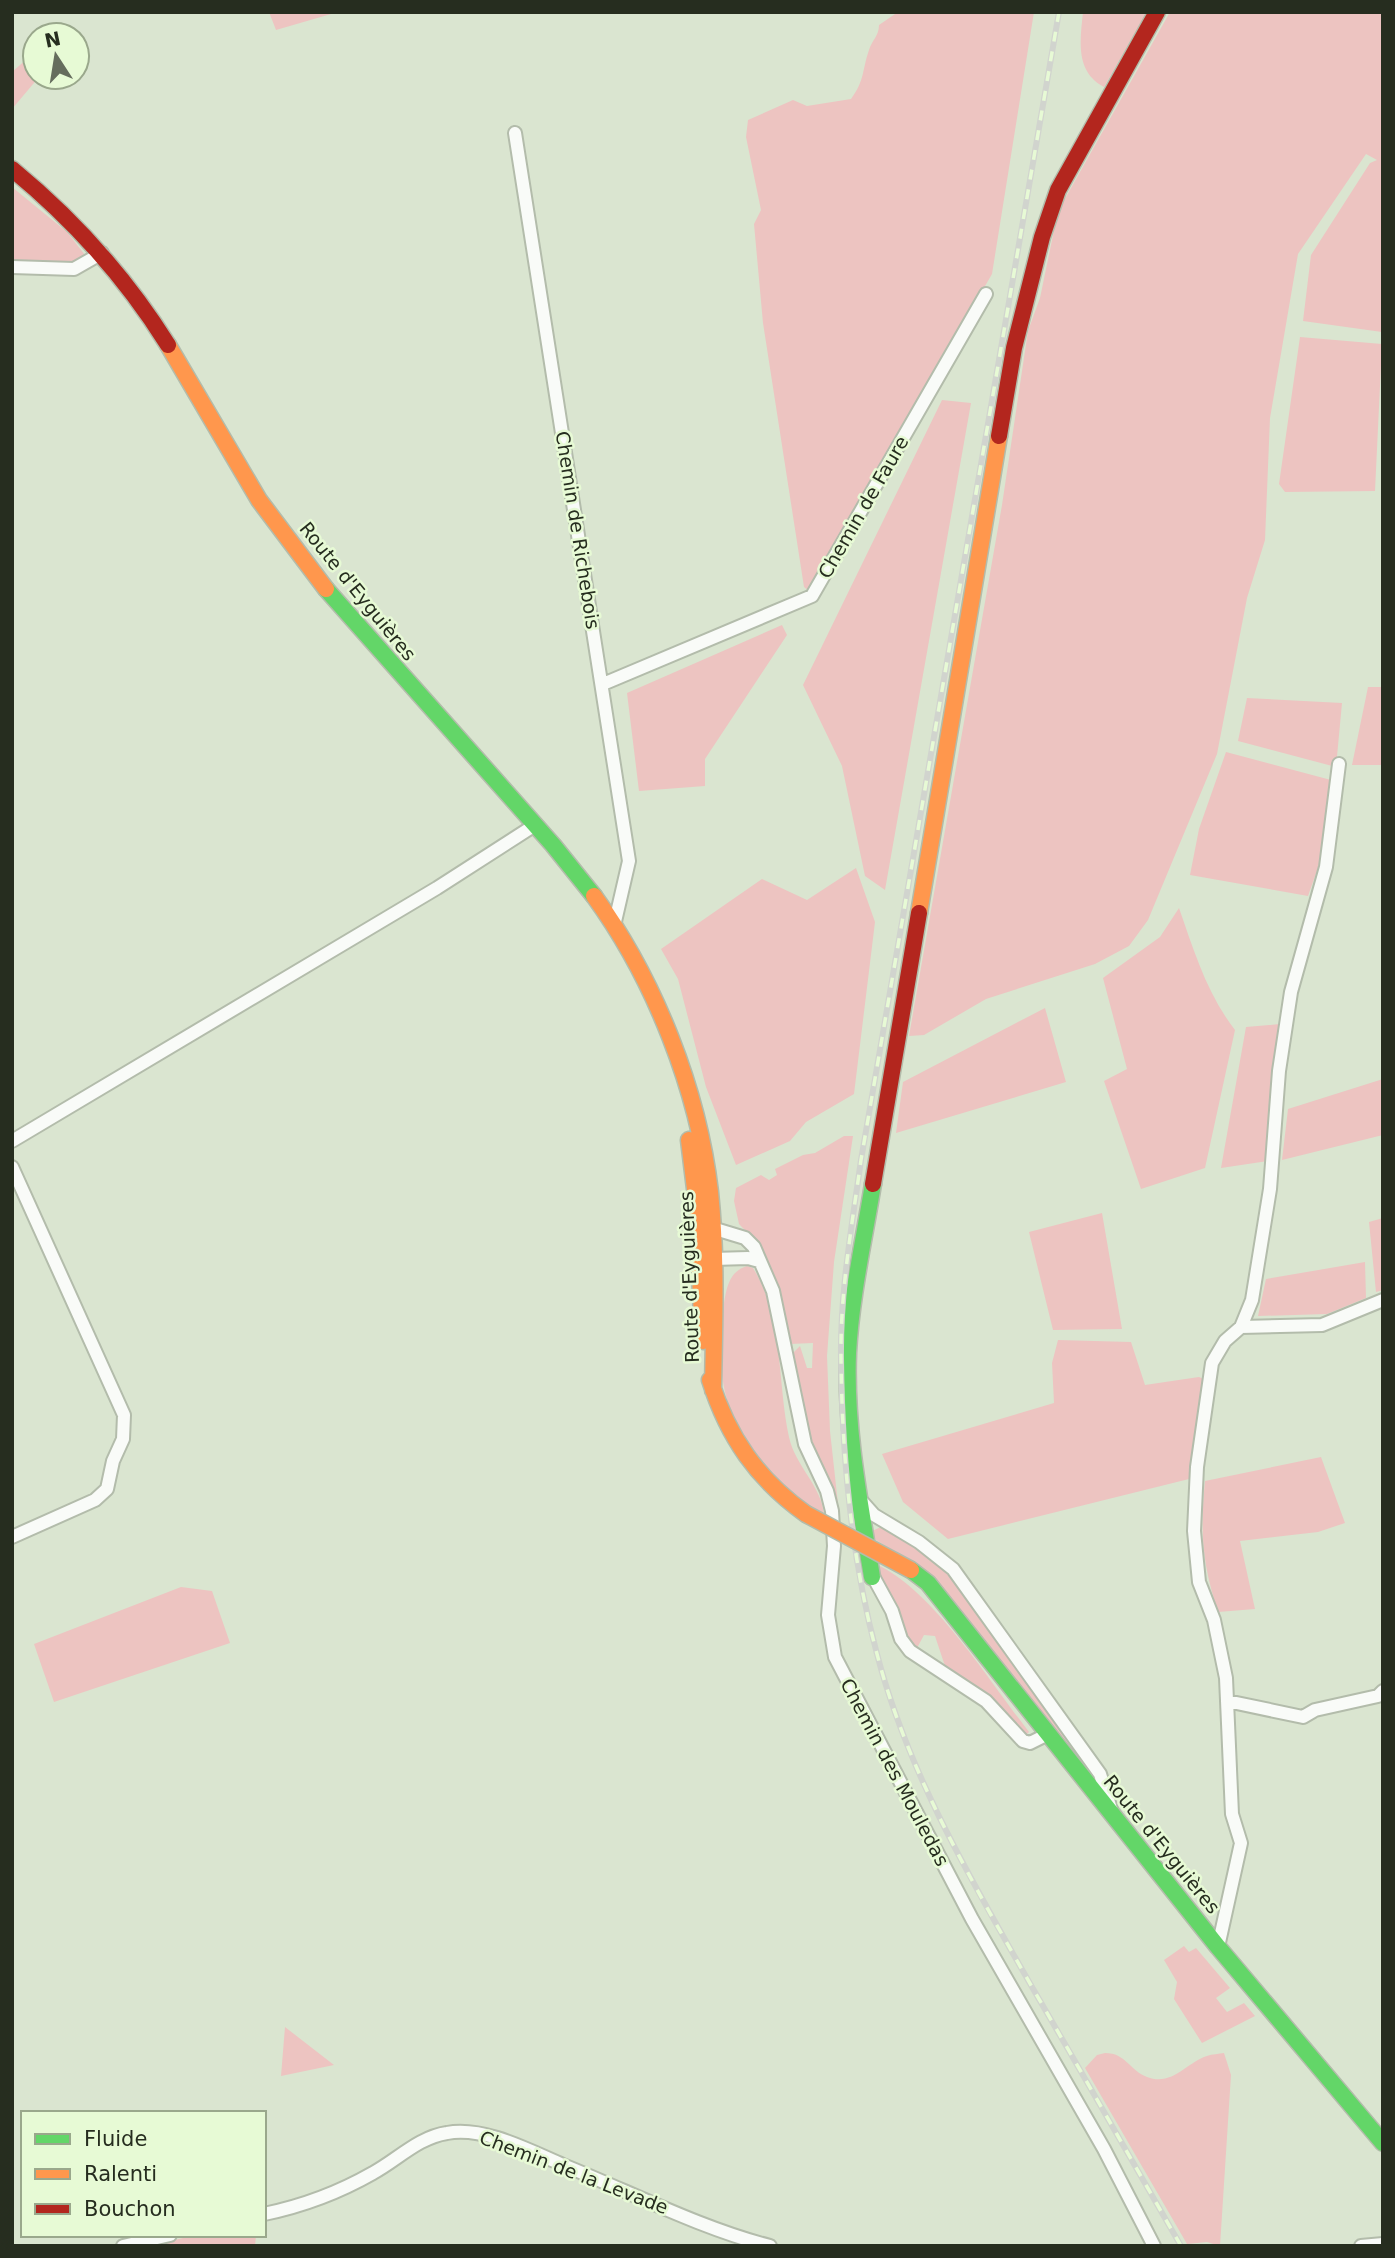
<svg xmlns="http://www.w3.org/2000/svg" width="1395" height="2258" font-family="'DejaVu Sans',sans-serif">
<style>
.green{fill:#edc4c1}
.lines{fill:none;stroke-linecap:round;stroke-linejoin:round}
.street-casing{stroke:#b3bcab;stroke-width:16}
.fast-casing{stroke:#b3bcab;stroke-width:19}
.slow-casing{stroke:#b3bcab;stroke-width:19}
.jam-casing{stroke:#b3bcab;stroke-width:19}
.street{stroke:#f9fbf8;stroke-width:12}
.fast{stroke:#63d668;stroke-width:16}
.slow{stroke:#ff974d;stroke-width:16}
.jam{stroke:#b3261e;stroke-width:16}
.rail-casing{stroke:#d1d4ce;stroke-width:6}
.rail{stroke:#e7fad5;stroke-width:3.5;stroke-dasharray:10;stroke-linecap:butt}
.slow-bridge-casing{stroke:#b3bcab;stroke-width:19;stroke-linecap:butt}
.slow-bridge{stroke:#ff974d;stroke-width:16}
.labels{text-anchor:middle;stroke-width:5;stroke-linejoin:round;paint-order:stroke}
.street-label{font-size:19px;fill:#262d1f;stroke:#e7fad5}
</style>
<rect width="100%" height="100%" fill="#dae5d0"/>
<path class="green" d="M269 12H338L276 30Z
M898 12H1034L992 274 809 591 804 587 763 323 754 224 761 210 746 137 748 120 793 100 807 106 851 99C865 80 862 70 869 50 872 40 879 36 879 25Z
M1083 12H1147L1104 87C1075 72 1080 41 1083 12Z
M1170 12H1383L1382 332 1303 321 1311 255 1370 163 1377 160 1366 154 1298 254 1270 418 1265 540 1247 598 1217 754 1148 920 1129 946 1095 964 986 999 924 1035 909 1036 1002 505 1028 331 1040 298 1058 211Z
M35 52V77H39L12 109V72Z
M12 187 67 232 85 255 67 266 12 264Z
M1300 337 1382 344 1375 491 1285 492 1279 484Z
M942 400 971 403 885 890 865 876 842 766 803 685Z
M782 625 787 635 705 759V786L639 791 627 693Z
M1368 687H1383V765H1352Z
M1247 698 1342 703 1336 767 1238 741Z
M1226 752 1331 780 1319 865 1308 896 1190 875 1199 829Z
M856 868 875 922 854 1094 806 1122 790 1141 736 1165 706 1087 678 979 661 949 762 879 807 900Z
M1179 908C1194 951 1207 994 1235 1030L1205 1168 1141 1189 1104 1081 1127 1069 1103 978 1160 937Z
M1045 1008 1066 1082 896 1133 903 1082Z
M1280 1024 1268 1161 1221 1168 1246 1027Z
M1383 1079V1135L1282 1160 1288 1109Z
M844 1136H853L834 1262 827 1356 830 1431 839 1513 829 1477 802 1422 792 1354 800 1346 807 1368H812L813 1343 790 1344 777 1282 761 1247 739 1224 734 1201 736 1188 761 1175 769 1180 777 1175 775 1169 803 1155 815 1153Z
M1102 1213 1122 1329 1053 1330 1029 1232Z
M1383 1218V1290L1376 1292 1369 1222Z
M1365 1262 1366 1298 1327 1314 1258 1316 1266 1279Z
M747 1266 753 1268C784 1318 777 1381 789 1437 795 1466 822 1486 824 1515 743 1471 710 1400 723 1310 726 1292 727 1272 747 1266Z
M1058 1340 1131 1342 1145 1385 1199 1377 1206 1380 1189 1479 948 1539 903 1502 882 1454 1054 1403 1052 1363Z
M1321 1457 1345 1523 1318 1532 1240 1541 1255 1609 1218 1612C1202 1562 1200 1533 1205 1481Z
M883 1526 894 1528 952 1574 1086 1764 1095 1781 911 1562 873 1538 870 1532Z
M876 1564C934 1591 989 1681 1029 1732L1027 1734 1019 1732 989 1696 945 1666 935 1636 924 1635 917 1648C898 1638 881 1586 876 1564Z
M181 1587 212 1591 230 1643 54 1702 34 1644Z
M1184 1946 1189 1952 1196 1948 1230 1988 1216 1998 1227 2012 1244 2003 1255 2016 1202 2043 1174 1999 1177 1982 1164 1960Z
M285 2027 334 2065 281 2076Z
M1105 2053C1126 2053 1129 2070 1147 2077 1172 2087 1187 2062 1207 2056 1212 2054 1219 2054 1224 2053L1231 2075 1220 2246 1207 2242 1187 2244 1085 2068 1097 2055Z
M196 2235H256L255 2246H149Z"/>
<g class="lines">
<g class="street-casing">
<path id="street" d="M515 133 629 861 614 926
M12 267 74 269 102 253
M603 684 812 596 986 294
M12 1141 437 888 535 825
M12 1167 124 1415 123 1439 113 1461 107 1489 95 1500 12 1537
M712 1228 745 1238 754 1247 773 1291 805 1444 827 1491 832 1511 834 1546 828 1615 835 1657 972 1919 1104 2149 1154 2246
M708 1255 713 1259 748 1258 759 1261
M1241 1327 1252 1300 1270 1189 1279 1071 1291 992 1326 867 1339 764
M858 1497 874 1515 919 1542 953 1569 1100 1774 1111 1809
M869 1569 892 1611 901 1639 910 1651 986 1701 1023 1741 1030 1743 1048 1734
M1227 1701 1303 1717 1315 1710 1378 1696 1383 1691
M1218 1947 1241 1843 1232 1814 1226 1678 1214 1620 1199 1582 1194 1531 1197 1467 1212 1363 1225 1341 1241 1327 1322 1325 1383 1300
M264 2214C303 2206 338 2193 373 2173 397 2160 419 2137 447 2133 484 2126 530 2151 563 2165 628 2191 702 2229 770 2246
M123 2246 170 2235
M1361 2246 1383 2244"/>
</g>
<g class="fast-casing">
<path id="fast" d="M326 589 553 845 594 896
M911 1570 928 1583 1218 1947 1383 2143
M872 1577C860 1503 845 1429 848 1353 851 1296 864 1240 873 1184"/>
</g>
<g class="slow-casing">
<path id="slow" d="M168 345 259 500 326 589
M594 896C655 980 698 1090 710 1192 717 1258 714 1324 713 1390
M919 913 999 436
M689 1140 697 1205 703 1341
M710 1380C728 1437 757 1479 806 1514"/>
</g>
<g class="jam-casing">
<path id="jam" d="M12 169C74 220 125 276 168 345
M999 436 1014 348 1042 237 1058 190 1157 12
M873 1184 919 913"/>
</g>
<use href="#street" class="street"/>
<use href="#fast" class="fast"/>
<use href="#slow" class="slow"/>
<use href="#jam" class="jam"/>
<g class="rail-casing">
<path id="rail" d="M1059 12 861 1160C852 1225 840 1292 841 1358 842 1456 851 1558 877 1654 908 1773 971 1880 1032 1987 1082 2073 1131 2159 1181 2246"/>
</g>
<use href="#rail" class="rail"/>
<g class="slow-bridge-casing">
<path id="slow-bridge" d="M806 1514 911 1570"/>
</g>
<use href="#slow-bridge" class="slow-bridge"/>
</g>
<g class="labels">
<g class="street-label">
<text transform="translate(863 507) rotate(-60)" y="7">Chemin de Faure</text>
<text transform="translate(578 530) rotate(81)" y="7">Chemin de Richebois</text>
<text transform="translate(358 591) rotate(51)" y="7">Route d'Eyguières</text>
<text transform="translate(689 1277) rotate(-92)" y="7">Route d'Eyguières</text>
<text transform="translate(895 1772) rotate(62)" y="7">Chemin des Mouledas</text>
<text transform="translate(1162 1844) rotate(51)" y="7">Route d'Eyguières</text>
<text transform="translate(574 2172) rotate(21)" y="7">Chemin de la Levade</text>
</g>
</g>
<rect width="1395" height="2258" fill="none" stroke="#262d1f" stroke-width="28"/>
<rect x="21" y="2111" width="245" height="126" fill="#e7fad5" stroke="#9aa88c" stroke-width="2"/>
<rect x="35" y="2134" width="35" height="10" fill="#63d668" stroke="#9aa88c" stroke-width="2"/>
<text x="84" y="2146" font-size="21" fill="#262d1f">Fluide</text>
<rect x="35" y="2169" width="35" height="10" fill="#ff974d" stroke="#9aa88c" stroke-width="2"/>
<text x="84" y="2181" font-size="21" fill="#262d1f">Ralenti</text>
<rect x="35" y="2204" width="35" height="10" fill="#b3261e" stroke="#9aa88c" stroke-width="2"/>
<text x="84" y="2216" font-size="21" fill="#262d1f">Bouchon</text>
<g transform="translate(56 56) rotate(348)"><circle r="33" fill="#e7fad5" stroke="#9aa88c" stroke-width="2"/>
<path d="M0-5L12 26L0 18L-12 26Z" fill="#656d5d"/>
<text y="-10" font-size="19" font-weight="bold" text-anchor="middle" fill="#262d1f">N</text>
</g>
</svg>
